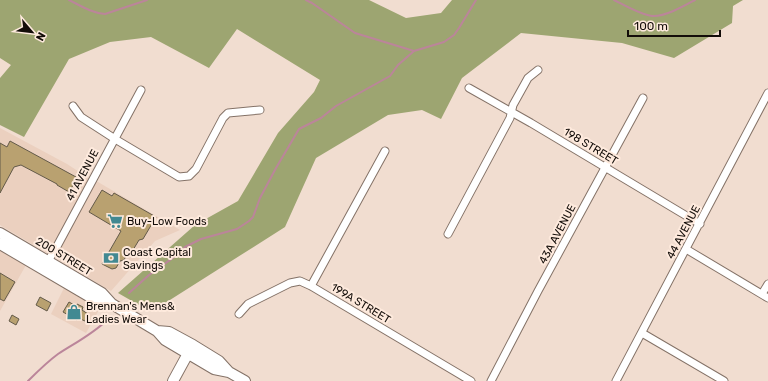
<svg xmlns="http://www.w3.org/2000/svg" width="768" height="381" font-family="Rubik,sans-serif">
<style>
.built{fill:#ebd0bf}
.forest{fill:#9da571}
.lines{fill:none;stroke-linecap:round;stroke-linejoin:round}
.stream{stroke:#bb859a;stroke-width:2}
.building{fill:#b9a170;stroke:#635a49}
.street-casing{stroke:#847267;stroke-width:9}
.secondary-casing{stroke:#847267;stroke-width:12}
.street{stroke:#fff;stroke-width:7}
.secondary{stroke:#fff;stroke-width:10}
.labels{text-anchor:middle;stroke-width:4;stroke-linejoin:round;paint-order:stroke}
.street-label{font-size:11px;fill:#130d09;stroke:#feeadd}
.poi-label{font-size:11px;fill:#130d09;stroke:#feeadd;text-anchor:start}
</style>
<rect width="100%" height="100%" fill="#f1ddd0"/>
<path class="built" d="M0 128 67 164 87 177 98 182 180 230 155 241 111 291 0 225Z
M0 250 26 265 0 311Z
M64 288 100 308 86 333 51 314Z"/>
<path class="forest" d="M0 0H369L406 18 441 13 452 0H743L733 6 732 23 674 58 622 43 521 33 462 78 441 119 422 110 388 115 316 158 285 227 151 312 118 293 195 225 238 201 278 133 314 92 320 80 237 29 209 68 151 37 110 42 69 59 24 137 0 125V78L11 65 0 58Z"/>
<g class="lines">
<path class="stream" d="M69 0C81 6 92 13 105 14L147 0
M306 0 312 3 355 33 414 51 444 42 454 35 459 28 476 0
M614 0C624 5 641 15 652 16 665 17 684 6 695 0
M129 293 149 275 177 255 185 247 201 239 237 229 249 221 253 217 260 198 276 168 299 129 321 118 336 106 390 76 398 65 414 51
M28 381C37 372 47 362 58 354 75 343 93 334 107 320"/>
</g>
<path class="building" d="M10 141 76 177 75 179 76 180 69 192 57 185V184L21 165 14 167 0 193V143L7 147Z
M102 190 112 196 114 193 156 217 143 239 139 240 133 250H129L124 260 120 261 116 268 112 269 102 264 121 231 89 212Z
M0 273 15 282 4 301 0 299Z
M40 297 51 303 47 311 36 305Z
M69 302 76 306 77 304 83 307 82 310 88 314 85 321 78 318 77 320 63 312Z
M12 315 19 319 16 325 9 321Z"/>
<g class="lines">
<g class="street-casing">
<path id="street" d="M469 88 531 123 700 224
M73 106 81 117 115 139 179 177 189 176 196 169 223 118 228 113 260 110
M448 234 510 118 513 105 528 78 538 70
M686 249 768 298
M46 264 55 250 141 90
M311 286 385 151
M762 294 768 284
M239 314 248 304 290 283 300 281 311 286 471 381
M642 333 724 381
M491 381 538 291 643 98
M616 381 768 93"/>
</g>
<g class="secondary-casing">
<path id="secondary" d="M0 233 102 293 112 304 157 331 165 340 214 369 229 372
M0 244 97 301 112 304
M157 331 169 332 193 345 219 361 229 372 245 381
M173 381 191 348"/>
</g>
<use href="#street" class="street"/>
<use href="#secondary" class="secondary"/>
</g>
<defs>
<g id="supermarket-bare" transform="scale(1.2)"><path d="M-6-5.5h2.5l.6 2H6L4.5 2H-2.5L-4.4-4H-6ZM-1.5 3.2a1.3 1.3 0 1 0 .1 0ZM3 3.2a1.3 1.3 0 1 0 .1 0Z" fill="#428992" stroke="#feeadd" stroke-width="2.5" paint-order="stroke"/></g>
<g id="bank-bare" transform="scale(1.2)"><path d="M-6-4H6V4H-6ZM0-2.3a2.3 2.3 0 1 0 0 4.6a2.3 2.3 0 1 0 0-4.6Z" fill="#428992" stroke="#feeadd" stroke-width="2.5" paint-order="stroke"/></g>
<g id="shop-bare" transform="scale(1.2)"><path d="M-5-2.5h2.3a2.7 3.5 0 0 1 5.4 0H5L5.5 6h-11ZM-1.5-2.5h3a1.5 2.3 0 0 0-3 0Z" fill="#428992" stroke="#feeadd" stroke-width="2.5" paint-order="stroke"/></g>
</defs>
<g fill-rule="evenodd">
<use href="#supermarket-bare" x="115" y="221"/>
<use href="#bank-bare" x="111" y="258"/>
<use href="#shop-bare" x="74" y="312"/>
</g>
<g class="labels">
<g class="street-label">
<text transform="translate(591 146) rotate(31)" y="4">198 STREET</text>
<text transform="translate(82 175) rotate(-62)" y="4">41 AVENUE</text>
<text transform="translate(683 232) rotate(-62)" y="4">44 AVENUE</text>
<text transform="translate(557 234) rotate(-62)" y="4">43A AVENUE</text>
<text transform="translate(64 256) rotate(31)" y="4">200 STREET</text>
<text transform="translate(361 303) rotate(31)" y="4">199A STREET</text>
</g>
<g class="poi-label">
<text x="127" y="225">Buy-Low Foods</text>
<text x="123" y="256">Coast Capital<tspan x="123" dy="13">Savings</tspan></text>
<text x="86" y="310">Brennan's Mens&amp;<tspan x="86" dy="13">Ladies Wear</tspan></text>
</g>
</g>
<g transform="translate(32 32) rotate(118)" stroke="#feeadd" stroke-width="3" paint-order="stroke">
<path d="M0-3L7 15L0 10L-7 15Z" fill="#130d09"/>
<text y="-6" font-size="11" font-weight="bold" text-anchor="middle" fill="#130d09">N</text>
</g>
<path d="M628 30v6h92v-6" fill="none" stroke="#130d09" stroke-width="2"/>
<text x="634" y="30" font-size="12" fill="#130d09" stroke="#feeadd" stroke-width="3" paint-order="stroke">100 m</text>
</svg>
